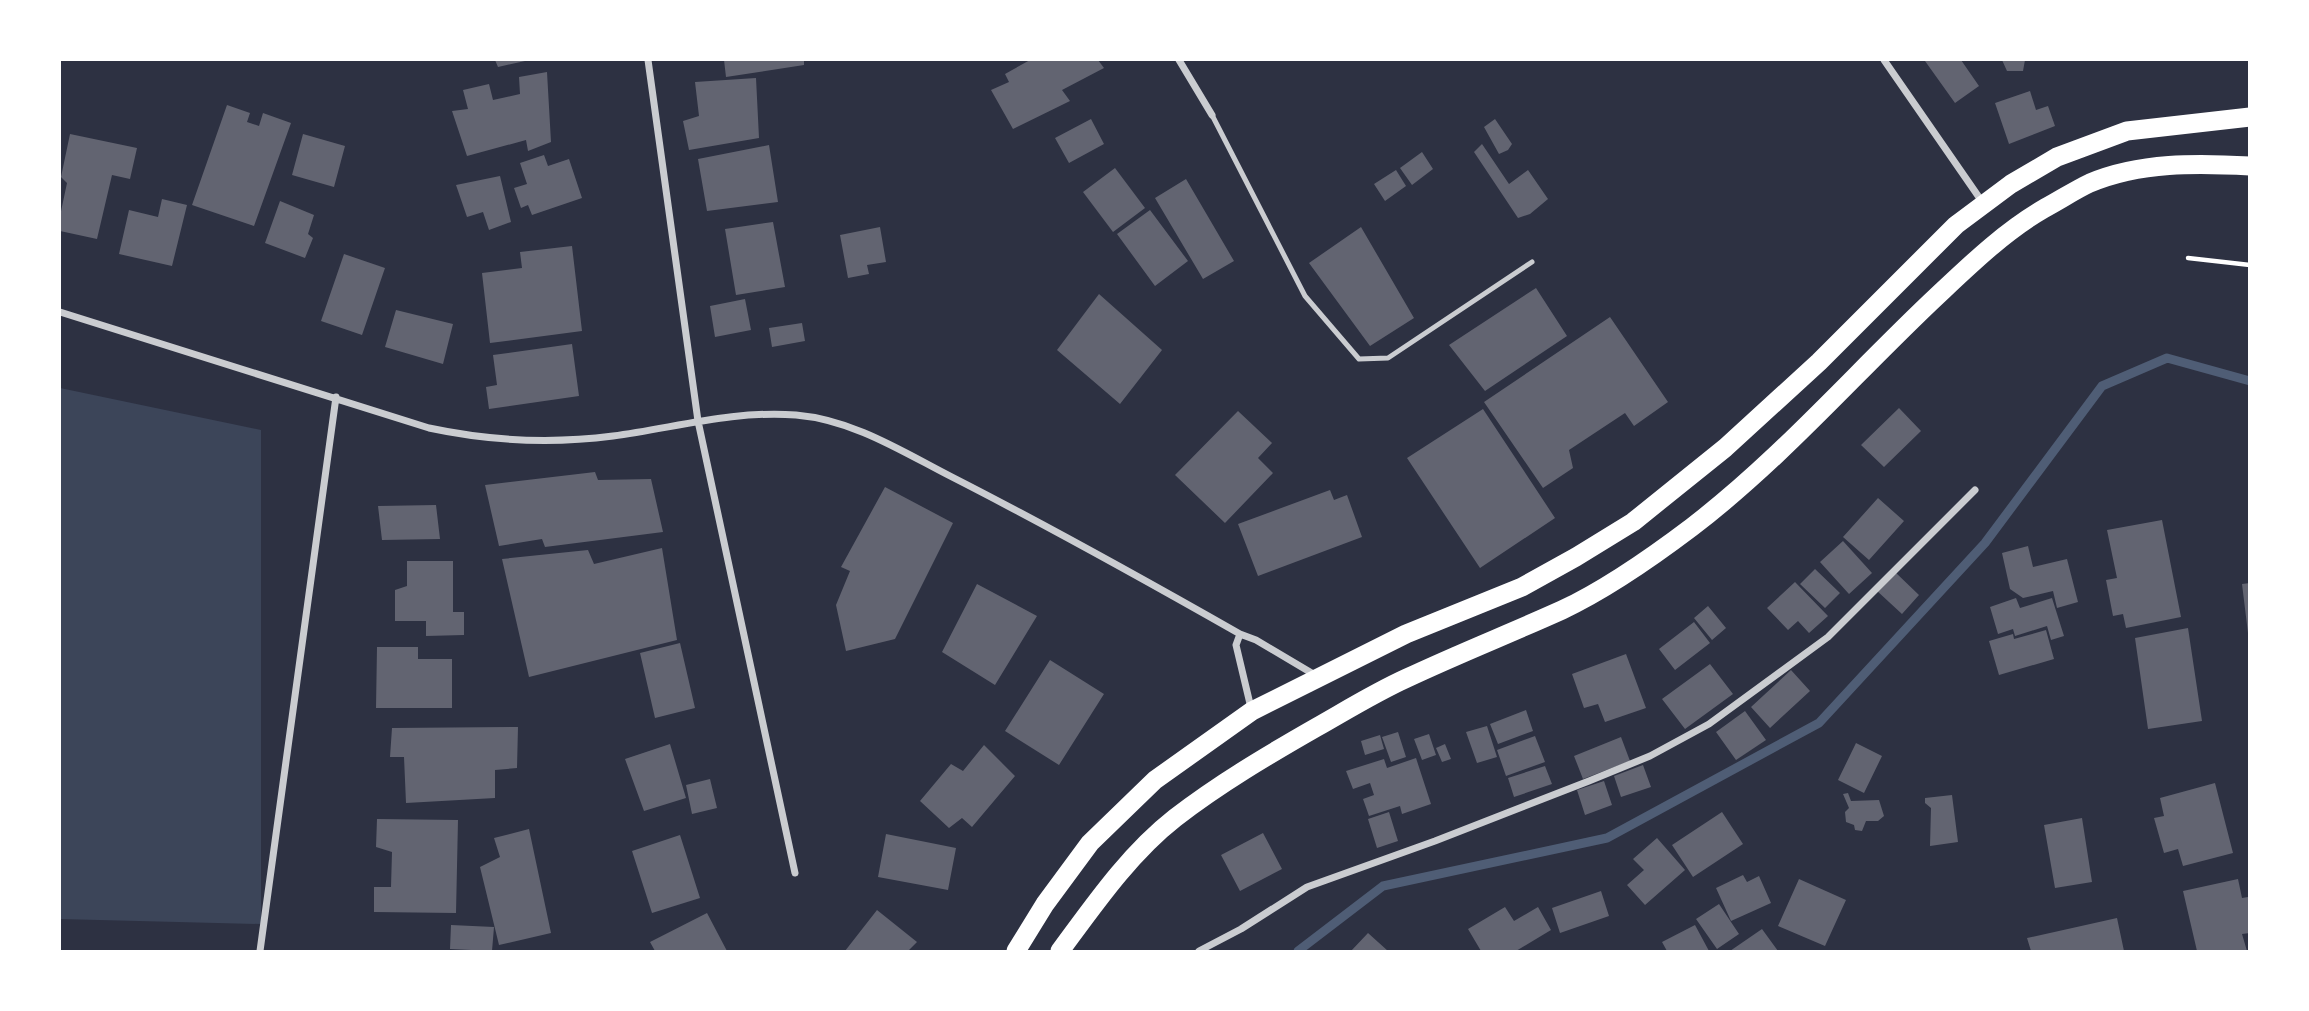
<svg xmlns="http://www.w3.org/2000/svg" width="2309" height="1011" font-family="'Times New Roman',serif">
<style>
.green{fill:#3c4559}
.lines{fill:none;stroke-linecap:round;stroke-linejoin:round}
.stream{stroke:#4f5d75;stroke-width:9}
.building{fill:#626471}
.path{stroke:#fff;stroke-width:4.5}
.service{stroke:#caccd0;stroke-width:5}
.minor{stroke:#caccd0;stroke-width:7}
.trunk{stroke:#fff;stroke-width:19}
</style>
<rect width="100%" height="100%" fill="#2d3142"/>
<path class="green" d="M60 388 261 430V924L60 919Z"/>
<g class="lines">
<path class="stream" d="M1298 951 1383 886 1607 838 1819 723 1985 543 2102 386 2167 358 2250 381"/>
</g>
<path class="building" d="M495 60H525V61L498 67Z
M724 60H804V65L726 77Z
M1030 60H1098L1104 68 1062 90 1070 101 1013 129 991 90 1009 82 1005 74Z
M1928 60H1961L1979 86 1955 103 1925 61Z
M2002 60H2025L2023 71H2007Z
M547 72 551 142 528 151 526 140 467 156 452 111 468 109 463 90 489 84 493 100 520 94 519 77Z
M756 78 759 138 689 150 683 121 699 116 695 82Z
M2030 91 2036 110 2048 106 2055 126 2009 144 1995 103Z
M227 105 250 113 247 122 259 126 263 113 291 123 254 226 192 205Z
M1091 119 1104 144 1069 163 1055 138Z
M1495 119 1512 144 1508 150 1499 154 1484 127Z
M70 134 137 148 130 179 112 175 97 239 60 231V216L67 183 61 177Z
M303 134 345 146 334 187 292 175Z
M1482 144 1509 184 1528 170 1548 199 1530 214 1518 218 1474 152Z
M769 145 778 202 707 211 698 159Z
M1422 152 1433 169 1412 185 1400 168Z
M544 155 548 166 569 159 582 198 532 215 528 205 521 208 514 188 527 184 520 163Z
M1115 168 1145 208 1113 232 1083 192Z
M1396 170 1406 186 1385 201 1374 184Z
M500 176 511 222 489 230 483 212 467 217 456 185Z
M1186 179 1234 261 1203 279 1155 198Z
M162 199 187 205 172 266 119 254 129 210 158 217Z
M280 201 314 215 308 234 313 238 305 258 265 243Z
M1150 210 1188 261 1155 286 1117 234Z
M773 222 785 287 736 295 725 229Z
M880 227 886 262 867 265 869 274 848 278 840 235Z
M1361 227 1414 318 1370 346 1309 263Z
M572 246 582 331 490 343 482 273 522 268 520 252Z
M344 254 385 268 362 335 321 321Z
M1536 288 1567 336 1485 391 1449 345Z
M1099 294 1162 350 1120 404 1057 350Z
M745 299 751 330 715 337 710 306Z
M396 310 453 324 443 364 385 347Z
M1610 317 1668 402 1634 426 1625 413 1569 450 1573 468 1543 488 1484 402Z
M802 323 805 341 772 347 769 328Z
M572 344 579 396 489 409 486 387 497 385 493 355Z
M1899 408 1921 431 1884 467 1861 445Z
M1483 409 1555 518 1480 568 1407 458Z
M1238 411 1272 443 1258 458 1273 473 1225 523 1175 475Z
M595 472 598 480 651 479 663 532 545 547 542 539 499 546 485 485Z
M885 487 953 523 895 639 846 651 836 605 850 571 841 567Z
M1330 490 1334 500 1347 495 1362 537 1258 576 1238 524Z
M1878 498 1904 521 1869 560 1843 537Z
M436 505 440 539 382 540 378 506Z
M2162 520 2181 617 2126 628 2123 614 2113 616 2106 580 2117 578 2107 530Z
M1843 541 1872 573 1849 594 1820 562Z
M2028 546 2033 567 2067 559 2078 602 2057 608 2053 591 2023 598 2010 589 2002 553Z
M662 548 677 640 529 677 502 559 588 550 594 564Z
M407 561H453V612H464V635L426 636V621H395V590L407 586Z
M1815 569 1840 593 1825 608 1800 584Z
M1894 571 1919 595 1902 614 1876 590Z
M1795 582 1828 616 1809 633 1798 621 1788 630 1767 608Z
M2250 583V633H2248L2242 584Z
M977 584 1037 616 995 685 942 652Z
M2016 598 2020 608 2052 598 2064 636 2051 640 2047 626 2015 636 2013 629 1998 634 1990 607Z
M1708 606 1726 628 1712 640 1694 618Z
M1694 622 1710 643 1675 670 1659 649Z
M2188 628 2202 721 2148 729 2135 638Z
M2046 630 2054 659 1999 675 1989 641 2013 634 2014 639Z
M680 643 695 708 655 718 640 653Z
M377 647H418V659H452V708H376Z
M1626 654 1646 708 1605 722 1598 704 1584 708 1572 674Z
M1050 660 1104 694 1059 765 1005 731Z
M1710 664 1733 694 1685 729 1662 699Z
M1791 670 1810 691 1770 728 1751 707Z
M1526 710 1533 731 1498 744 1490 724Z
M1745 711 1766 740 1736 760 1716 732Z
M1487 726 1497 757 1477 763 1466 732Z
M518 727 517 768 495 770V798L406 803 404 757H390L392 728Z
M1398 732 1406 757 1391 762 1382 737Z
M1429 734 1436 755 1422 760 1414 739Z
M1380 735 1384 749 1365 755 1361 741Z
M1535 736 1545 762 1506 776 1497 750Z
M1621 737 1630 761 1583 779 1574 756Z
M1856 743 1882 756 1864 793 1838 780Z
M670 744 686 798 644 811 625 759Z
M1445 744 1451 759 1442 762 1436 748Z
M984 745 1015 776 972 827 962 818 949 828 920 801 951 764 963 771Z
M1416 758 1431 804 1402 814 1400 806 1369 816 1363 799 1374 795 1370 783 1353 789 1346 771 1384 759 1387 768Z
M1643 765 1651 787 1621 797 1614 776Z
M1545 766 1552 784 1514 797 1508 778Z
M710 779 717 808 692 814 686 785Z
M1604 781 1612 805 1585 815 1577 790Z
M2215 783 2233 853 2183 866 2178 849 2164 853 2154 818 2164 816 2160 798Z
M1848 793 1851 801 1879 800 1884 816 1878 821H1866L1862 831 1855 830 1854 825 1846 822 1845 812 1849 808 1843 794Z
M1952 795 1958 842 1930 846 1931 808 1925 803V798Z
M1389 812 1398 841 1377 848 1368 819Z
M1722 812 1743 844 1693 877 1672 845Z
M2082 818 2092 882 2055 888 2044 825Z
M377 819 458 820 456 913 374 912V887H391L392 852 376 847Z
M529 829 551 933 499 945 480 867 500 857 494 838Z
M1263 833 1282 869 1240 891 1221 855Z
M886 834 956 848 948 890 878 877Z
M680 835 700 898 652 913 632 851Z
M1657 838 1685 870 1645 905 1627 885 1644 870 1633 859Z
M1743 875 1747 882 1759 876 1771 903 1731 921 1716 888Z
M1799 879 1846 900 1825 946 1778 926Z
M2238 879 2242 898 2248 897 2250 903V933L2242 934 2247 951H2197L2183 891Z
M1601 891 1609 916 1560 933 1552 908Z
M1719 904 1739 934 1717 949 1696 919Z
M1505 907 1514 921 1538 907 1551 930 1516 951H1481L1468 929Z
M877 910 917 942 908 951H845Z
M707 913 727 951H655L650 942Z
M2117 918 2124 951H2031L2027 938Z
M451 925 494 927 492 951 450 949Z
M1695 925 1709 951H1667L1662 942Z
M1762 929 1778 951H1730Z
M1368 933 1388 951H1351Z"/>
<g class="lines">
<path class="path" d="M2188 258 2250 265"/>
<path class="service" d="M1212 115 1305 296 1359 359 1388 358 1532 262"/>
<path class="minor" d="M648 60 698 421 795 873
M1179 60 1212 115
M1884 60 1983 203
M60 312 429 428C490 441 551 444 613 436 674 428 734 410 796 415 854 420 903 452 952 477 1050 527 1145 580 1240 634L1256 640 1315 675
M1240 634 1236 645 1251 708
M260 951 336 397
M1199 951 1241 929 1307 887 1435 841 1589 781 1650 756 1709 724 1828 637 1975 490"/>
<path class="trunk" d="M1016 951 1045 904 1090 843 1155 780 1252 711 1406 634 1522 587 1576 557 1633 522 1725 448 1819 362 1956 225 2011 184 2057 157 2127 131 2250 117
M1060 951C1094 905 1129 854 1175 818 1219 784 1268 755 1317 727 1347 710 1376 692 1407 678 1458 654 1511 633 1562 610 1607 589 1651 558 1692 527 1781 459 1855 373 1937 296 1971 264 2005 231 2045 208 2060 200 2075 190 2090 183 2140 162 2197 163 2250 166"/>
</g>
<rect width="2309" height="1011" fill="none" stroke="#ffffff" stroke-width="122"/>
</svg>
